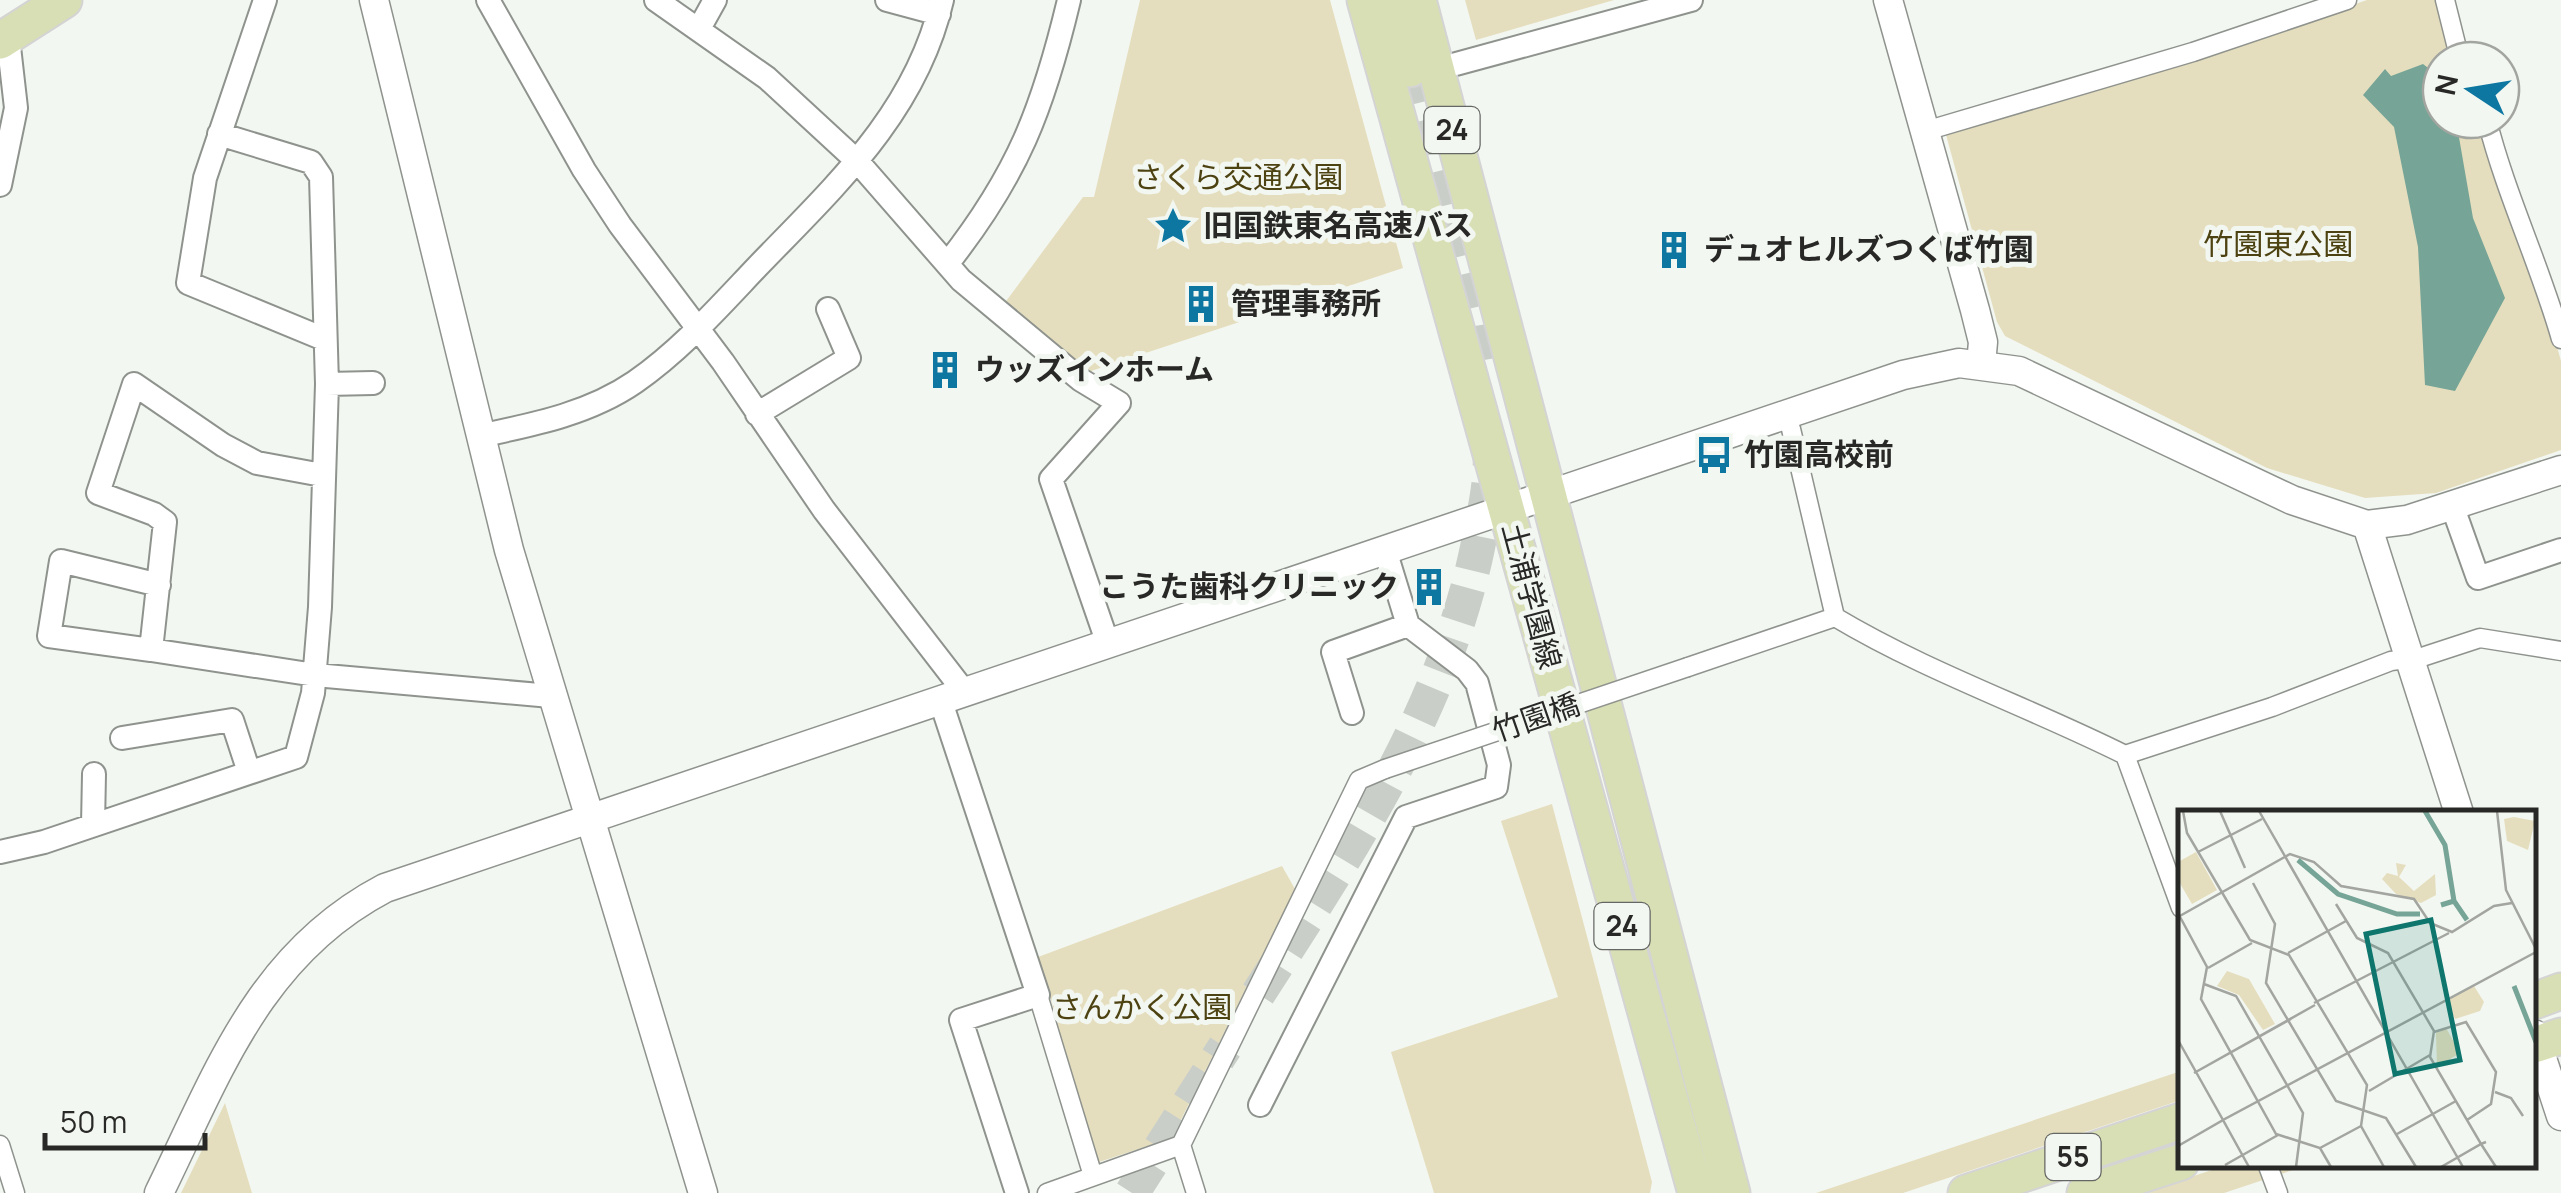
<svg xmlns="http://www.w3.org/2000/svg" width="2561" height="1193" font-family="Manrope,'Noto Sans JP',sans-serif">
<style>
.green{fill:#e5debe}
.water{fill:#76a597}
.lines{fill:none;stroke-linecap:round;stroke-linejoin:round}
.primary-tunnel{stroke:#cacec9;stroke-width:35;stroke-dasharray:35 18;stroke-linecap:butt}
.pedestrian-casing{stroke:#8f938e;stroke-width:21}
.minor-casing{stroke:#8f938e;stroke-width:26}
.tertiary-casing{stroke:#8f938e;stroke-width:31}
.primary-casing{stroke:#d4d4d4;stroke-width:39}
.pedestrian{stroke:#fff;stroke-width:18}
.minor{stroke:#fff;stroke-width:22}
.tertiary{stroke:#fff;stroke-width:28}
.primary{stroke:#d9dfb5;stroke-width:35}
.pedestrian-bridge-casing{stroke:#8f938e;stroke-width:21;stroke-linecap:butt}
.pedestrian-bridge{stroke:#fff;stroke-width:18}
.labels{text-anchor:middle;stroke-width:10;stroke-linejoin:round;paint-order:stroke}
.shield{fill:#f3f7f1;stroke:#656764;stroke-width:2.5}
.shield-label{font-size:28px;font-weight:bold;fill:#282927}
.park-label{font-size:30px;fill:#4d4211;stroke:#f3f7f1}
.poi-label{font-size:30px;font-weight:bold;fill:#282927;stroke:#f3f7f1;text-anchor:start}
.street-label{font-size:30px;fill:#282927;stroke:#f3f7f1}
.inset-river{fill:none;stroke:#76a597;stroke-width:5}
.inset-road{fill:none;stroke:#a2a5a0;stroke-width:2.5}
.view{fill:#0f766e;fill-opacity:0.15;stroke:#0f766e;stroke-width:5}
.inset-edge{fill:none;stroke:#282927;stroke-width:5}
</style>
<rect width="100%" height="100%" fill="#f3f7f1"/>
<path class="green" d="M1140 0H1330L1403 268 1082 374 1004 304 1083 197H1094Z
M1465 0H1614L1476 40Z
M2367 0H2438L2454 60H2441V120H2480L2540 286 2561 361V450L2436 493 2365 498 2267 468 2005 336 1997 322 1945 131 2194 58Z
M1552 804 1652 1182 1650 1193H1434L1391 1052 1558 997 1501 821Z
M1282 866 1295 889 1172 1138 1096 1163 1051 1028 1058 1023 1038 957Z
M2181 1071V1100L1903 1193H1816Z
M225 1103 252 1193H181Z
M2224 1166H2305L2224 1193H2142Z"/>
<path class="water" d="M2423 64 2441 78V120H2456L2473 218 2505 298 2455 391 2425 385 2418 247 2394 127 2363 95 2385 69 2391 76Z"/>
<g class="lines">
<path class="primary-tunnel" d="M1410 69 1471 317 1479 365
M1258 994C1348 854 1442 715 1477 550 1483 519 1492 483 1490 452
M1132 1193 1225 1047"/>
<g class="pedestrian-casing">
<path id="pedestrian" d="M2445 0 2460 60
M2487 120C2506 195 2540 265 2561 339
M1939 127 2193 52 2347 0
M1791 429 1835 617
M1688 667 1835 617C1927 672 2029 707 2125 755
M2181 908 2125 755 2272 707 2391 661 2422 657 2480 638 2561 651
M1038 995 1093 1176
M0 1145 15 1193
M2268 1166 2278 1193
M1047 1193 1181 1145
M1196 1193 1181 1145 1359 780 1385 769"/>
</g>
<g class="minor-casing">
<path id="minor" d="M265 0 205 178 188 283 324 339
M488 0 584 170 620 225 723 362 824 510 963 690
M656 0 767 78 858 162 961 280 1081 380 1119 403 1051 479 1108 644
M887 0 939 14
M700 27 715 0
M1456 64 1691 0
M0 185 16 108 8 38
M948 263C1018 174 1043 109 1069 0
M327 384 373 383
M757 414 849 358 828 309
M484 435C536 424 590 413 635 382 681 350 719 307 757 267 834 187 916 113 942 0
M322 475 257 463 223 445 134 384 98 493 154 514 165 522 151 650 315 675 551 696
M2452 505 2478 578 2561 550
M151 650 49 636 61 561 159 585
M940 699 1038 995 961 1020 1017 1193
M1352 713 1333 652 1408 625
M122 738 232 720 249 772
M93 825 94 774
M0 852 44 842 296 757 313 693 320 607 327 384 321 177 311 162 219 134
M1260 1105 1406 817 1496 787 1499 765 1477 683 1467 670 1408 625 1385 550"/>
</g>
<g class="tertiary-casing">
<path id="tertiary" d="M374 0 509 550 703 1193
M1888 0 1975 310 1983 342 1981 364
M2367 525 2459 813
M2534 1034 2561 1116
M159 1193C218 1073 259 954 385 888L1903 375 1959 363 2019 371 2292 500 2367 525 2407 520 2561 470"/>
</g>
<g class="primary-casing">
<path id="primary" d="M1365 0 1696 1193
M1391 0 1410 69
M1418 0 1732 1193
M0 41 64 0
M2534 1001 2561 991
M2534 1045 2561 1036
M1966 1193 2181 1121
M2085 1193 2181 1162"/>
</g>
<use href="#pedestrian" class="pedestrian"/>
<use href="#minor" class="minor"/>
<use href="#tertiary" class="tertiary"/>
<use href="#primary" class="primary"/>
<g class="pedestrian-bridge-casing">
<path id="pedestrian-bridge" d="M1385 769 1688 667"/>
</g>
<use href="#pedestrian-bridge" class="pedestrian-bridge"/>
</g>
<defs>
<g id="sight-bare" transform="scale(3)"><path d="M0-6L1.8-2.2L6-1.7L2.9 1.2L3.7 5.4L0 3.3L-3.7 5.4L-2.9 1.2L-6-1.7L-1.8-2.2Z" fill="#0d77a2" stroke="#f3f7f1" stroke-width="2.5" paint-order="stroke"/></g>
<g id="building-bare" transform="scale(3)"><path d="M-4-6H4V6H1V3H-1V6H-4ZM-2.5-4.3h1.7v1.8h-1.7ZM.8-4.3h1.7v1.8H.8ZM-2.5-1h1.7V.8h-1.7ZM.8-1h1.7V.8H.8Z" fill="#0d77a2" stroke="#f3f7f1" stroke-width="2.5" paint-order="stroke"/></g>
<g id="bus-bare" transform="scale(3)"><path d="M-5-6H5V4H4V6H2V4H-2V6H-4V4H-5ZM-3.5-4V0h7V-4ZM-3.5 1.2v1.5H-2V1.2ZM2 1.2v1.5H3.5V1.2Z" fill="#0d77a2" stroke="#f3f7f1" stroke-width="2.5" paint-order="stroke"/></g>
</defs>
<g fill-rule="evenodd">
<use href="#sight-bare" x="1173" y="226"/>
<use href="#building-bare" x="1674" y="250"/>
<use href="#building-bare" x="1201" y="304"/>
<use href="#building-bare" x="945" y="370"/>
<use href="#bus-bare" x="1714" y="455"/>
<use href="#building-bare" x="1429" y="587"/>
</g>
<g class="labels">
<g class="shield">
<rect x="1424.5" y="107" width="55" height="46" rx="8"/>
<rect x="1594.5" y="903" width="55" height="46" rx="8"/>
<rect x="2045.5" y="1134" width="55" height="46" rx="8"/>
</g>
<g class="shield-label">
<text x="1452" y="140">24</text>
<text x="1622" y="936">24</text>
<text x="2073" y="1167">55</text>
</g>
<g class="park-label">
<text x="1238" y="188">さくら交通公園</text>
<text x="2278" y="255">竹園東公園</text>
<text x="1142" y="1018">さんかく公園</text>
</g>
<g class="poi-label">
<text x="1203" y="236">旧国鉄東名高速バス</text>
<text x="1704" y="260">デュオヒルズつくば竹園</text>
<text x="1231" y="314">管理事務所</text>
<text x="975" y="380">ウッズインホーム</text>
<text x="1744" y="465">竹園高校前</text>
<text x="1399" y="597" text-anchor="end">こうた歯科クリニック</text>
</g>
<g class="street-label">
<text transform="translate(1531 596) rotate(75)" y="10">土浦学園線</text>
<text transform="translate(1536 718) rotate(-19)" y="10">竹園橋</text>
</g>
</g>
<g transform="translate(2178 810)">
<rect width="358" height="358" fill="#f3f7f1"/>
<path d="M336 7 357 11 350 40 329 31 326 9ZM18 42 39 80 14 94 0 70V52ZM218 53 228 55 221 67 236 81 257 64 258 85 243 93 218 84 204 69 209 63 220 66ZM49 161 71 169 97 214 85 220 61 185 39 176ZM296 176 306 192 302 201 277 209 268 191ZM268 218 282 243 259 257 258 223Z" fill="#e5debe"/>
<path class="inset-river" d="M247 1 267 35 276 91M120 50 160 84 219 104H242M263 95 276 91 289 110M336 176 358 232"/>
<path class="inset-road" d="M5 1 9 23 72 130 111 145 189 275 183 316 206 357M42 1 67 58M81 1 285 357M319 1 328 80 358 139M20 42 84 9M75 73 97 114 88 173 158 291 208 308 238 357M158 94 179 128 210 143 256 221 252 247 303 334 308 332M1 105 29 157 23 189 98 324 142 338 153 357M0 107 112 44 136 52 163 76 236 89 252 113 274 122 316 96 334 93M110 143 168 111M30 158 74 133M26 174 58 186 125 303 118 357M136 193 271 123M113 209 16 263 137 195M256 222 288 212 318 262 313 294 289 310M0 230 45 310 0 336M191 281 252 245M317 282 333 288 345 306M219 324 278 291M142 338 183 316M47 355 100 325M71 357 45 310 358 142M263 357 303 334 318 357"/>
<path class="view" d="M253 110 282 250 217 264 188 124Z"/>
<rect width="358" height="358" class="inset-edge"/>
</g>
<g transform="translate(2471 90) rotate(282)"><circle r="48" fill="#f3f7f1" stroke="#a2a5a0" stroke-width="2.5"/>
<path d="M0-8L18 38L0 25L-18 38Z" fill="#0d77a2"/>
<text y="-15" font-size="28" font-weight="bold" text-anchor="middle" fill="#282927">N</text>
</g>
<path d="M45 1133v15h160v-15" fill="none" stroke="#282927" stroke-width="5"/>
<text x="60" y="1133" font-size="30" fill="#282927" stroke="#f3f7f1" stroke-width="8" paint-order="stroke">50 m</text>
</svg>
